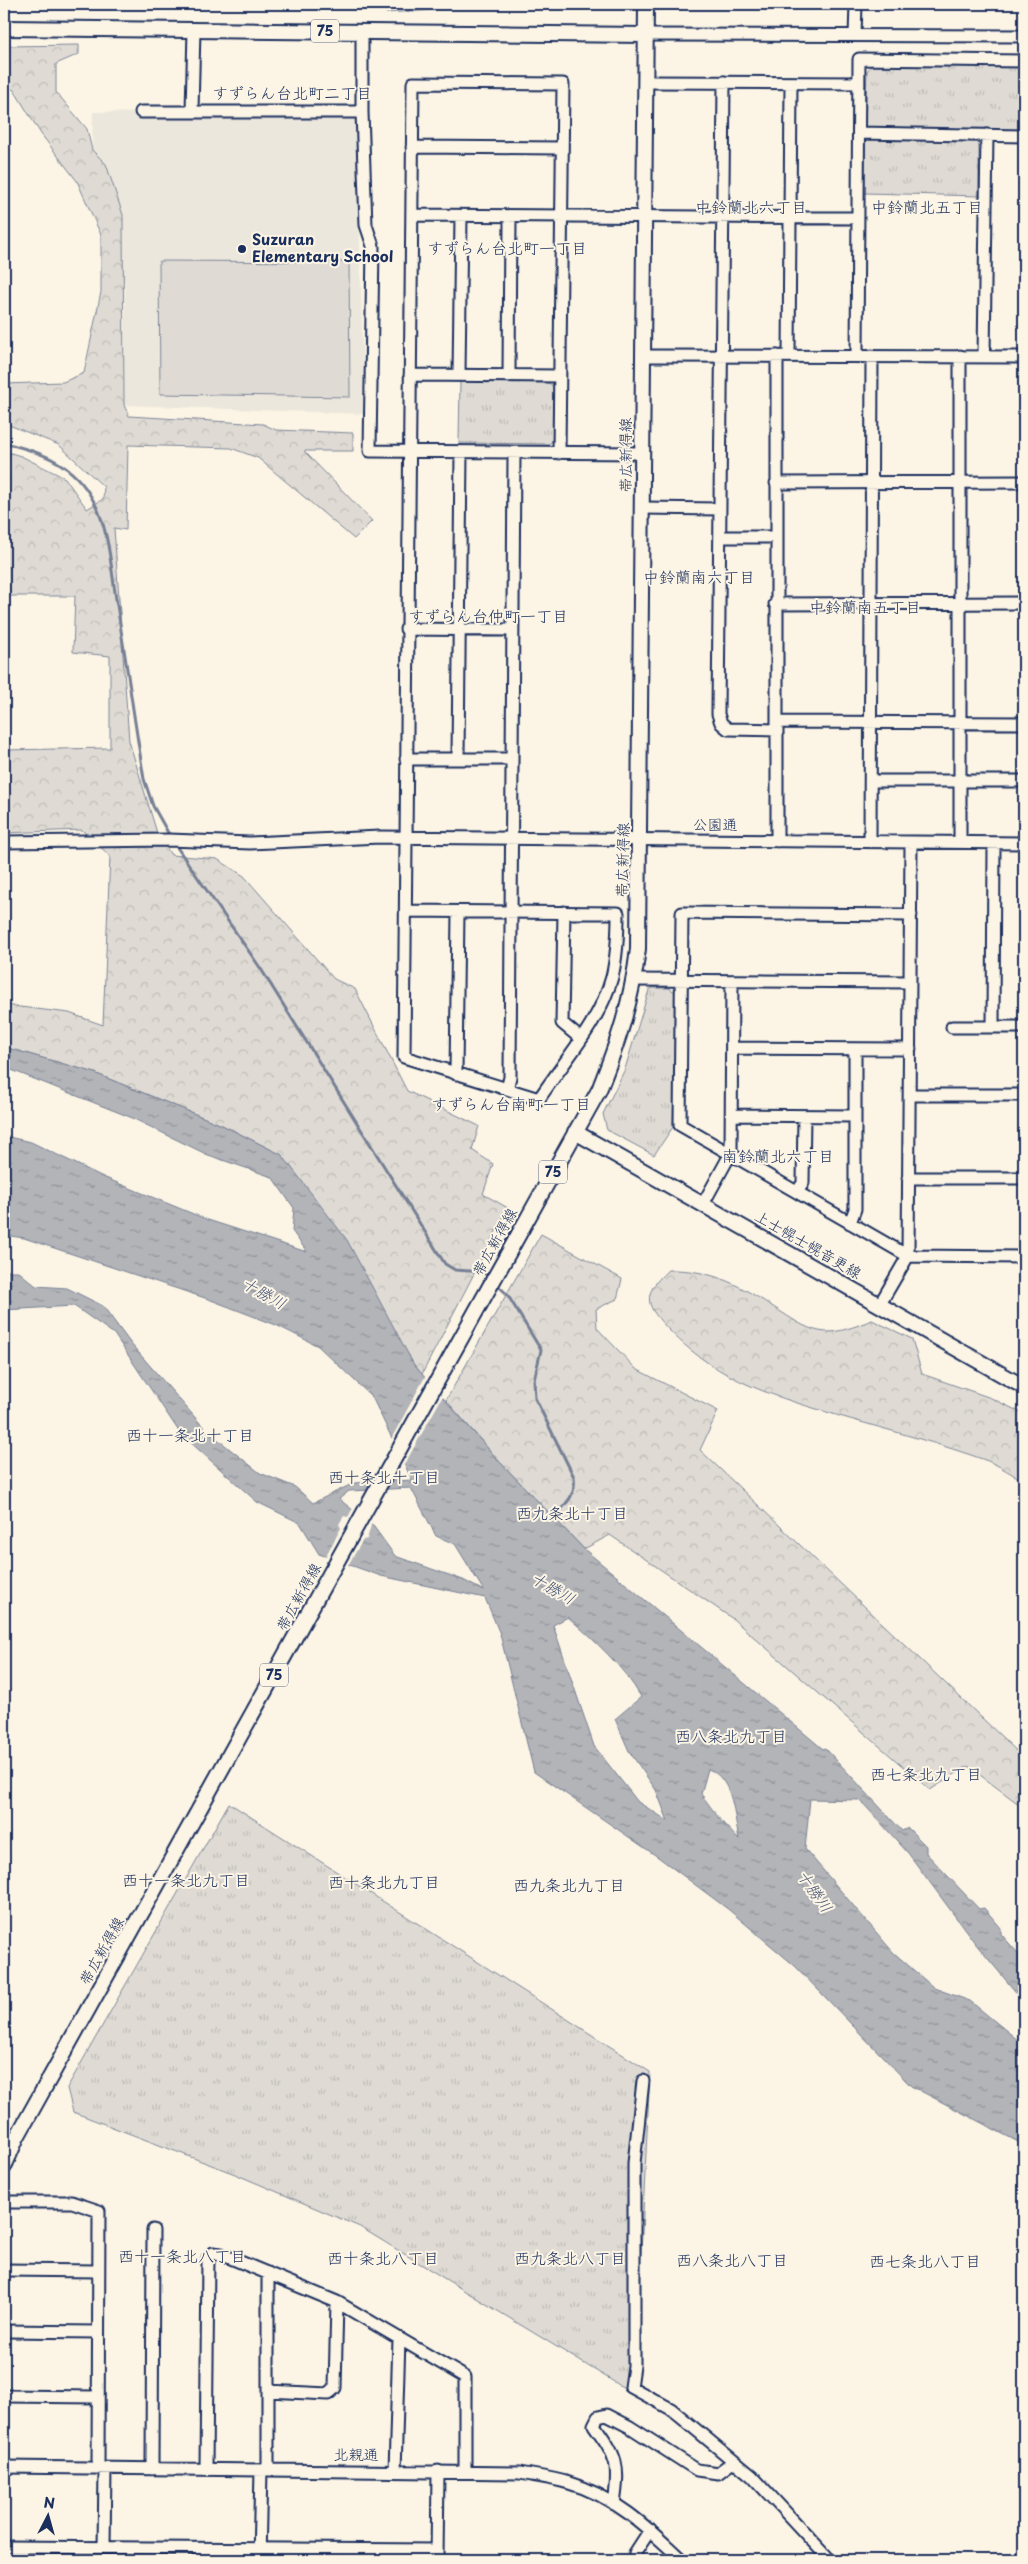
<svg xmlns="http://www.w3.org/2000/svg" width="1028" height="2564" font-family="'Playpen Sans','Klee One',sans-serif">
<style>
.built{fill:#ece7dc}
.grass{fill:url(#grass-tufts);stroke:#7d8599}
.forest{fill:url(#forest-crowns);stroke:#7d8599}
.pitch{fill:#dfdbd4;stroke:#7d8599}
.water{fill:url(#water-ripples);stroke:#767f94;fill-rule:evenodd}
.pier{fill:#fcf5e5}
.lines{fill:none;stroke-linecap:round;stroke-linejoin:round}
.stream{stroke:#767f94;stroke-width:3}
.minor-casing{stroke:#1b2f5e;stroke-width:15}
.major-casing{stroke:#1b2f5e;stroke-width:18}
.minor{stroke:#fcf5e5;stroke-width:11}
.major{stroke:#fcf5e5;stroke-width:14}
.poi-dot{fill:#1b2f5e;stroke:#fcf5e5;stroke-width:2}
.labels{text-anchor:middle;stroke-width:4;stroke-linejoin:round;paint-order:stroke}
.shield{fill:#fcf5e5;stroke:#5e6a86;stroke-width:1}
.shield-label{font-size:14px;font-weight:bold;fill:#1b2f5e}
.poi-label{font-size:15px;font-weight:bold;fill:#1b2f5e;stroke:#fcf5e5;text-anchor:start}
.street-label{font-size:15px;fill:#1b2f5e;stroke:#fcf5e5}
.neighbourhood-label{font-size:16px;fill:#1b2f5e;stroke:#fcf5e5}
.water-label{font-size:16px;font-style:italic;fill:#485779;stroke:#fcf5e5}
</style>
<defs>
<pattern id="grass-tufts" width="24" height="20" patternUnits="userSpaceOnUse" patternTransform="scale(1.25)"><rect width="24" height="20" fill="#dfdbd4"/><path d="M3 7l-1-3M5 7V3M7 7l1-3M15 17l-1-3M17 17v-4M19 17l1-3" fill="none" stroke="#bfbcb8"/></pattern>
<pattern id="forest-crowns" width="20" height="18" patternUnits="userSpaceOnUse" patternTransform="scale(1.25)"><rect width="20" height="18" fill="#dfdbd4"/><path d="M2 6a3 3 0 1 1 6 0M12 15a3 3 0 1 1 6 0" fill="none" stroke="#bfbcb8"/></pattern>
<pattern id="water-ripples" width="26" height="14" patternUnits="userSpaceOnUse" patternTransform="scale(1.25)"><rect width="26" height="14" fill="#b2b4b8"/><path d="M2 4q2-2 4 0t4 0M15 11q2-2 4 0t4 0" fill="none" stroke="#909399"/></pattern>
</defs>
<rect width="100%" height="100%" fill="#fcf5e5"/>
<filter id="ink" filterUnits="userSpaceOnUse"><feTurbulence type="fractalNoise" baseFrequency=".02" numOctaves="2"/><feDisplacementMap in="SourceGraphic" scale="10" xChannelSelector="R" yChannelSelector="G"/><feConvolveMatrix kernelMatrix="1 2 1 2 8 2 1 2 1" color-interpolation-filters="sRGB"/></filter>
<g filter="url(#ink)">
<path class="built" d="M93 112 357 116 364 414 124 405 125 283 92 150Z"/>
<path class="grass" d="M872 65 1024 66V131L872 129 865 125 867 71Z
M870 136 977 139 979 142V196L865 193V141Z
M460 381 549 383 555 388 554 439 549 444 459 443Z
M653 988H669L676 993 673 1127 654 1155 607 1130 603 1114 625 1069 649 990Z
M229 1803 650 2072 634 2394 360 2227 235 2174 73 2112 67 2088Z"/>
<path class="forest" d="M386 4H436V10L386 13Z
M79 45V54L56 64V92L87 129 92 150 106 164 123 215 124 405 129 416 263 424 276 430 353 433V451H304L372 521 354 539 258 458 231 448 128 445 126 530 114 528 129 741 157 833 171 855 217 859 244 876 334 979 355 989 407 1091 479 1126 472 1150 493 1164 483 1194 508 1208 422 1374 414 1365 282 1155 222 1125 92 1072 4 1047V1005L69 1013 103 1025 110 856 82 830 4 833V750L110 748V656L73 652 75 596H4V451L21 456 65 478 87 509 103 499 104 487 59 445 4 423V384L63 382 84 373 101 292V235L77 181 41 134 14 90 4 86V46Z
M541 1234 622 1279 617 1299 596 1309 597 1328 636 1369 718 1411 700 1450 1024 1758V1808L968 1766 930 1790 733 1619 610 1535 584 1549 499 1461 446 1400Z
M668 1270C713 1269 741 1286 778 1310 791 1318 804 1328 819 1331 836 1335 856 1326 872 1320L912 1339 922 1374 991 1398 1024 1414V1481C1013 1475 1000 1466 988 1461 941 1444 892 1431 843 1417 777 1397 719 1382 670 1331 646 1306 640 1296 668 1270Z"/>
<path class="pitch" d="M159 261 349 262 350 397 160 394Z"/>
<path class="water" d="M4 1047 92 1072 222 1125 282 1155 347 1240 414 1365 499 1461 584 1549 823 1749 825 1748 902 1831 908 1828 926 1846V1853L979 1909 984 1908 1001 1928V1934L1024 1960V2002L975 1943 908 1853 860 1800 810 1799 805 1849 893 1952 934 1988 970 2001 1024 2045V2145L911 2086 795 1966 729 1910 658 1857 534 1772 500 1634 485 1598 381 1576 319 1554 300 1523 257 1502 180 1433 114 1334 74 1306 4 1310V1271H18L36 1286 67 1288 103 1306 131 1344 206 1430 260 1473 295 1487 313 1503 354 1483 412 1480 372 1397 318 1346 276 1325 211 1300 24 1238 4 1235V1136L31 1142 103 1177 208 1220 307 1252 292 1231 294 1208 272 1177 208 1155 130 1117 4 1067ZM411 1488 436 1536 455 1544 484 1591 463 1580 395 1556 374 1527 339 1499 349 1491ZM568 1617C595 1641 623 1666 641 1697L615 1719 629 1751 656 1790 668 1821 638 1802 594 1746 553 1625ZM708 1769C734 1779 734 1816 739 1840L721 1821 701 1794Z"/>
<path class="pier" d="M426 1375 444 1394 403 1467 390 1441Z
M353 1508 372 1522 367 1539 363 1540 347 1567 324 1559 341 1528 339 1524 344 1516 348 1517Z"/>
<g class="lines">
<path class="stream" d="M4 443C42 452 73 463 93 500 109 528 111 568 116 599 126 659 134 719 144 779L153 806 171 838
M174 843 261 969 445 1264 455 1270 483 1272 491 1279
M495 1283 507 1294 541 1350 534 1380 535 1398 574 1477C577 1496 564 1506 552 1519"/>
<g class="minor-casing">
<path id="minor" d="M645 35 1024 36
M855 36 856 4
M646 82 859 83
M724 82 718 714 721 723 728 729 777 730
M192 111 194 30
M141 112H362V32
M362 112 366 225 373 246 370 451 642 453
M859 133 1024 136
M412 147 562 148
M412 215 858 218
M643 356 1024 357
M777 356V841
M789 356 791 83
M857 356 859 59 1024 61
M960 356V842
M984 356 987 135
M410 375 560 376
M459 375 461 216
M509 376 510 216
M776 483 1024 482
M642 508 720 509
M720 537H776
M775 604 1024 603
M406 629 513 630
M777 722 1024 723
M458 758 461 452
M406 759H511
M871 781H1024
M4 842 169 840 250 843 380 837 1024 843
M870 842 872 356
M406 911 618 913C618 934 617 956 612 977 600 1022 564 1061 539 1099L404 1057 413 83 563 84 559 453
M564 912 562 1023 580 1038
M911 915 682 913 680 1125 908 1256 1024 1257
M635 980 910 982
M952 1027H1024
M993 1027 994 843
M732 1048 910 1049
M456 1074 458 912
M507 1089 510 1077 514 453
M910 1095H1024
M732 1115 855 1116
M908 1178H1024
M797 1192 803 1183 804 1116
M703 1204 731 1153 732 981
M850 1223 855 1209V1049
M880 1304 908 1256 911 842
M643 2081 634 2163V2366L631 2387 671 2409 752 2476 830 2560
M4 2202H72L99 2211 98 2468
M4 2270 98 2271
M337 2302 465 2377V2472
M4 2331 98 2332
M4 2396 97 2397
M4 2467 520 2473C536 2476 553 2478 569 2483 615 2496 649 2529 682 2560
M152 2469 153 2230
M206 2469 208 2258 213 2253 221 2254 337 2302 335 2388 328 2394 268 2391
M268 2470V2273
M395 2471 399 2339
M614 2504C620 2463 617 2457 594 2425L598 2417 607 2415 630 2427 697 2470 718 2473 734 2461
M4 2547 437 2550
M104 2548 105 2468
M259 2560 261 2470
M437 2560 438 2471
M635 2560V2553L650 2530"/>
</g>
<g class="major-casing">
<path id="major" d="M4 28 645 35
M575 1132 1024 1387
M4 2167 17 2137 599 1090C618 1042 632 1001 638 949L646 4"/>
</g>
<use href="#minor" class="minor"/>
<use href="#major" class="major"/>
</g>
</g>
<circle class="poi-dot" cx="242" cy="249" r="5"/>
<g class="labels">
<g class="shield">
<rect x="311" y="19.5" width="28" height="23" rx="4"/>
<rect x="539" y="1160.5" width="28" height="23" rx="4"/>
<rect x="260" y="1663.5" width="28" height="23" rx="4"/>
</g>
<g class="shield-label">
<text x="325" y="36">75</text>
<text x="553" y="1177">75</text>
<text x="274" y="1680">75</text>
</g>
<g class="poi-label">
<text x="252" y="245">Suzuran<tspan x="252" dy="17">Elementary School</tspan></text>
</g>
<g class="street-label">
<text transform="translate(626 455) rotate(-90)" y="5">帯広新得線</text>
<text x="715" y="830">公園通</text>
<text transform="translate(623 860) rotate(-89)" y="5">帯広新得線</text>
<text transform="translate(495 1242) rotate(-61)" y="5">帯広新得線</text>
<text transform="translate(808 1245) rotate(30)" y="5">上士幌士幌音更線</text>
<text transform="translate(299 1597) rotate(-61)" y="5">帯広新得線</text>
<text transform="translate(102 1951) rotate(-61)" y="5">帯広新得線</text>
<text x="356" y="2460">北親通</text>
</g>
<g class="neighbourhood-label">
<text x="292" y="99">すずらん台北町二丁目</text>
<text x="751" y="213">中鈴蘭北六丁目</text>
<text x="927" y="213">中鈴蘭北五丁目</text>
<text x="507" y="254">すずらん台北町一丁目</text>
<text x="699" y="583">中鈴蘭南六丁目</text>
<text x="865" y="613">中鈴蘭南五丁目</text>
<text x="488" y="622">すずらん台仲町一丁目</text>
<text x="511" y="1110">すずらん台南町一丁目</text>
<text x="778" y="1162">南鈴蘭北六丁目</text>
<text x="190" y="1441">西十一条北十丁目</text>
<text x="384" y="1483">西十条北十丁目</text>
<text x="572" y="1519">西九条北十丁目</text>
<text x="731" y="1742">西八条北九丁目</text>
<text x="926" y="1780">西七条北九丁目</text>
<text x="186" y="1886">西十一条北九丁目</text>
<text x="384" y="1888">西十条北九丁目</text>
<text x="569" y="1891">西九条北九丁目</text>
<text x="182" y="2262">西十一条北八丁目</text>
<text x="383" y="2264">西十条北八丁目</text>
<text x="570" y="2264">西九条北八丁目</text>
<text x="732" y="2266">西八条北八丁目</text>
<text x="925" y="2267">西七条北八丁目</text>
</g>
<g class="water-label">
<text transform="translate(264 1293) rotate(29)" y="6">十勝川</text>
<text transform="translate(553 1588) rotate(30)" y="6">十勝川</text>
<text transform="translate(815 1891) rotate(55)" y="6">十勝川</text>
</g>
</g>
<rect width="1028" height="2564" fill="none" stroke="#fcf5e5" stroke-width="20"/>
<rect x="10" y="10" width="1008" height="2544" fill="none" stroke="#1b2f5e" stroke-width="2" filter="url(#ink)"/>
<g transform="translate(48 2516) rotate(6)" stroke="#fcf5e5" stroke-width="4" paint-order="stroke">
<path d="M0-4L9 19L0 12L-9 19Z" fill="#1b2f5e"/>
<text y="-8" font-size="14" font-weight="bold" text-anchor="middle" fill="#1b2f5e">N</text>
</g>
</svg>
